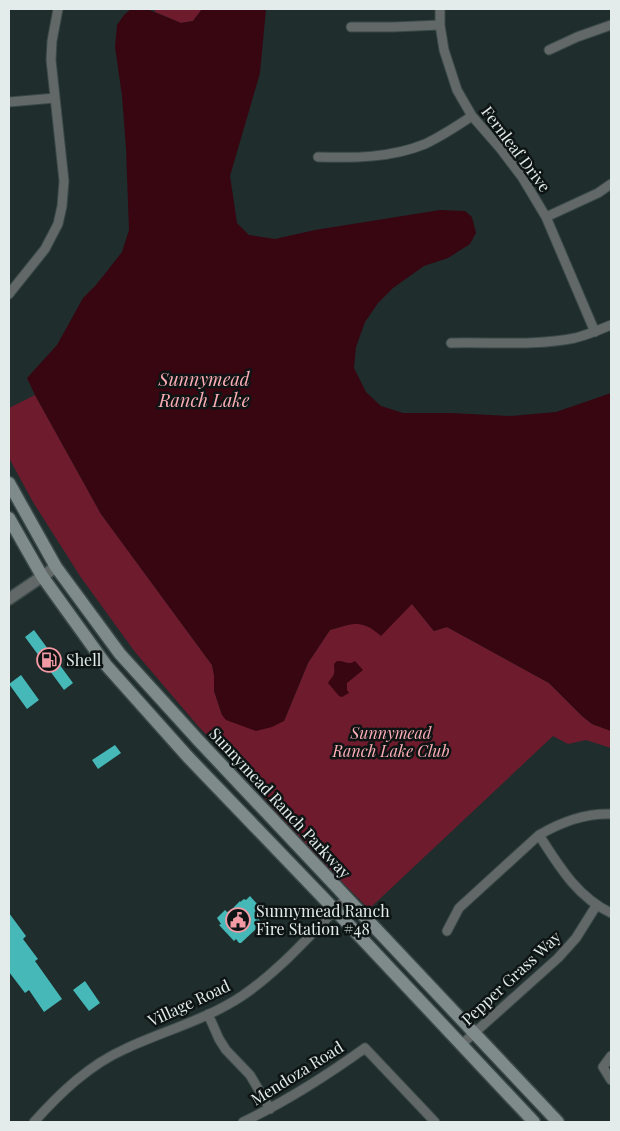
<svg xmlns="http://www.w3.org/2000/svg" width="620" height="1131" font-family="'Playfair Display',serif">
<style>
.green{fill:#6e1b2d}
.water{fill:#370611}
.building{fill:#45b8b7}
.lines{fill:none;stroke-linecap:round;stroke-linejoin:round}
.minor-casing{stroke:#3a4848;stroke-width:11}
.tertiary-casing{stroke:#3a4848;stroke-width:14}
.secondary-casing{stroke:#3a4848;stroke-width:15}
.minor{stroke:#616867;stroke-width:9}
.tertiary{stroke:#616867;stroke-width:11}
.secondary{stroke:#7f8a8a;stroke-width:12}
.labels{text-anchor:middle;stroke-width:5;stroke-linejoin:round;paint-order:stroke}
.street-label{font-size:16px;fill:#e3eceb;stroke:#0e1414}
.poi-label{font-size:16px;fill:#e3eceb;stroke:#0e1414;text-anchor:start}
.park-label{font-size:16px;font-style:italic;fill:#ffafb7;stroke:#0e1414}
.water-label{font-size:18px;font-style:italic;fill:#feaeb6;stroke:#0e1414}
</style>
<rect width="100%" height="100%" fill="#1f2d2d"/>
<path class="green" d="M155 9H202L193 21 181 23 155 12Z
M35 395 101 514 212 665 214 675V691L222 715 284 721 308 663 330 630 356 622 370 627 412 604 434 631 447 627 549 683 582 716 592 724 611 731V748L586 740 568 744 553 736 369 909 328 868 277 813 241 771 198 726 135 652 80 576 33 502 9 458V408Z"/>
<path class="water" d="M131 9H147L181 23 193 21 202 9H266L260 73 230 176 237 223 249 235 275 239 315 230 440 210 465 211 472 217 476 233 470 244 448 258 424 266 393 288 378 303 365 322 356 347 354 368 366 392 381 406 403 413H450L511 416 556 412 611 393V731L592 724 582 716 549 683 447 627 434 631 412 604 381 636C362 619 354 623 330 630L308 663 284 721 272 727 256 731 226 720 222 715 214 691V675L212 665 101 514 35 395 27 378 57 345 83 298 96 285 122 252 129 230 126 148 122 96 115 47 117 25 124 15Z
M337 661C344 660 348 666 355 661L363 670 347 683V690L349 693 342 697 339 696 328 683C334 674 335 676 334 664Z"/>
<path class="building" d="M34 630 73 683 64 690 25 637Z
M21 675 39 700 27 709 9 684Z
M115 745 121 753 98 769 92 760Z
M250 896 259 906 258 908 261 911 256 915 261 922 257 926 258 927 241 943H239L236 939 234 941 219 925 221 924 217 918 225 910 227 912 230 911 240 901V902L244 899 246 900Z
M9 913 26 936 23 939 38 959 35 961 62 999 44 1012 29 990 25 993 9 972Z
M85 981 100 1003 89 1011 73 990Z"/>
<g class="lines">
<g class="minor-casing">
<path id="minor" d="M440 9V25L444 50 457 90 472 116 500 148 522 177 546 217 595 332
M351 27H393L440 25
M549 50 577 37 611 25
M9 102 55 98
M318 157C354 158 391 158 425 144 442 136 457 126 472 116
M546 217 598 193 611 184
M9 294 45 249 58 224 62 206 64 181 51 60 52 41 58 9
M451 343C492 342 535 346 575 338 587 335 599 330 611 325
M539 835C559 866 577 897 611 913
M447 931 459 908 539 835C561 822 585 813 611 814
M208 1014 219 1039 226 1050 250 1075 270 1109
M462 1044 558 958 576 938 596 906
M611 1056 603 1067 611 1080
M34 1122C60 1093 89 1065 125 1049 163 1031 206 1020 242 996 282 969 313 931 347 898
M243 1122C287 1101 326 1076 365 1048L435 1122"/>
</g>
<g class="tertiary-casing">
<path id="tertiary" d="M9 599 56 567"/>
</g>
<g class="secondary-casing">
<path id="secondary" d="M9 483 56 567 120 654 199 741 558 1122
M9 518 42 576 106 665 188 757 335 910 534 1122"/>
</g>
<use href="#minor" class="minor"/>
<use href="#tertiary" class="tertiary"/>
<use href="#secondary" class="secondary"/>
</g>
<defs>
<g id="fuel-ring" transform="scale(1.25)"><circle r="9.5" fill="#0e1414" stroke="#f49aa4" stroke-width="1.5"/><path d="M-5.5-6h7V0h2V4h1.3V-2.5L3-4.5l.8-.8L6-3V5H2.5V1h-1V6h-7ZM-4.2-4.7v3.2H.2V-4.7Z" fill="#f49aa4"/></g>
<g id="civic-ring" transform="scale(1.25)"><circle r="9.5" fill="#0e1414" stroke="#f49aa4" stroke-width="1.5"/><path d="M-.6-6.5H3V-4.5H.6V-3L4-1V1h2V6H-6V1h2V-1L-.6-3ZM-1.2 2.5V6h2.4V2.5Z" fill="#f49aa4"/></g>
</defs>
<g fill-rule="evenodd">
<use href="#fuel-ring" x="49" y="660"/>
<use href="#civic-ring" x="238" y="920"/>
</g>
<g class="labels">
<g class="street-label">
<text transform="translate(516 149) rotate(53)" y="6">Fernleaf Drive</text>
<text transform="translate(280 803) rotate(47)" y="6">Sunnymead Ranch Parkway</text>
<text transform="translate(511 978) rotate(-43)" y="6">Pepper Grass Way</text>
<text transform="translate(189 1003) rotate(-25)" y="6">Village Road</text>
<text transform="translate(297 1073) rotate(-32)" y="6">Mendoza Road</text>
</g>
<g class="poi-label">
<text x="66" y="666">Shell</text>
<text x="256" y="917">Sunnymead Ranch<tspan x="256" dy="18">Fire Station #48</tspan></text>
</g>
<g class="park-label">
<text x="391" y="739">Sunnymead<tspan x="391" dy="18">Ranch Lake Club</tspan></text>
</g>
<g class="water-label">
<text x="204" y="386">Sunnymead<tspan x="204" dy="21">Ranch Lake</tspan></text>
</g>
</g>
<rect width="620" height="1131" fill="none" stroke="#e3eceb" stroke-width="20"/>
</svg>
